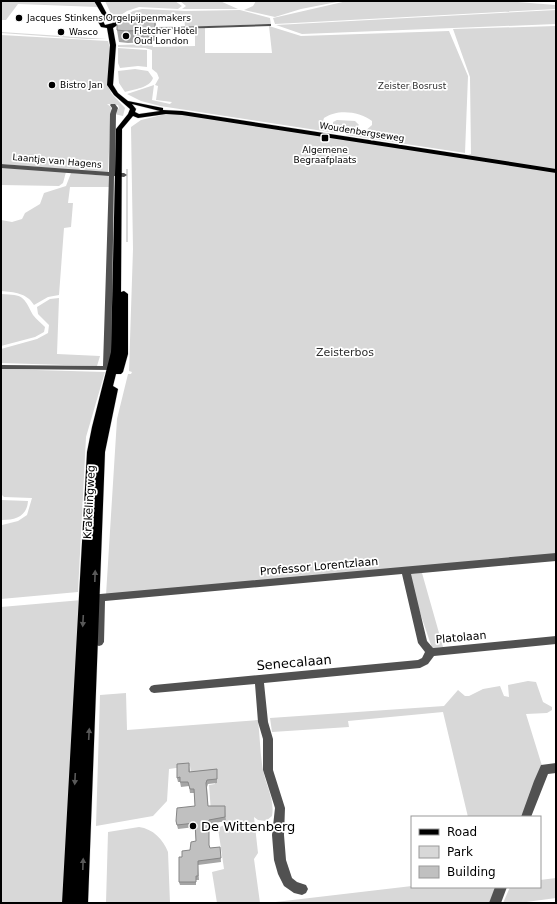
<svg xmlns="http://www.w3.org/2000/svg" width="557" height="904" font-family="'DejaVu Sans',sans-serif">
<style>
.green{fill:#d8d8d8;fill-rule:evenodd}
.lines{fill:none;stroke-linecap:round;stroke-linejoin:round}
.major-casing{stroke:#dbdbdb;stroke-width:1}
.minor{fill:#515151;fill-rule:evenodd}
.major{fill:#000;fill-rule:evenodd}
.wall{fill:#a5a5a5}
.shaded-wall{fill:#868686}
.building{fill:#c0c0c0;stroke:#868686}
.oneway{fill:#595959}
.poi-dot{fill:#000;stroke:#fff;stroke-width:1.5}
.labels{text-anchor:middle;stroke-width:3.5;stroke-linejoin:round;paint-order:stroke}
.far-poi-label{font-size:9px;fill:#000;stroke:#fff;text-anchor:start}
.far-park-label{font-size:9px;fill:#2f2f2f;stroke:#fff}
.far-street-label{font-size:9px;fill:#000;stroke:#fff}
.park-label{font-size:11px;fill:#2f2f2f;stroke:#fff}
.street-label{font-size:11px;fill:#000;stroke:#fff}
.near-street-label{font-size:13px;fill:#000;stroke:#fff}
.near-poi-label{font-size:13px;fill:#000;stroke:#fff;text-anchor:start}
</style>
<rect width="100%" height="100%" fill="#fff"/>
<path class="green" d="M1 1H94L98 7 18 4 6 20H1Z
M105 1H175L182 6 178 9 139 7 127 11 116 18H113Z
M180 1H220L238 9H182L186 6Z
M256 1H342L301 9 275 17 244 10 253 6Z
M347 1H505L556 5V9L275 24 273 18Z
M142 9 185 11 240 10 270 18 271 24 131 29 120 19 133 11ZM184 17 185 26 155 27 139 22V18Z
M556 10V24L302 34 276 25Z
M269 26 301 36 449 31 468 76 465 153 346 135 348 133 364 132 372 125V121C359 111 337 109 324 118L322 124 336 131V133L160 106 141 101 127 94 154 85 152 100 170 104 172 102 156 100 158 86 155 85 159 78 157 73 152 69V50L145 48 118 47V45L152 44 153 47 195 46V29L205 28V53H272Z
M556 26V556L106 595 117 419 128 374H131L132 372 129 371 133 249 131 127 141 120 170 113 468 155 471 154 470 77 453 29Z
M1 32 107 39H86L1 33Z
M1 35 108 41 111 52 107 84 112 94 125 108 123 116 114 114 119 108 118 105 107 104 111 107 108 173 1 164Z
M118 48 147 50V67L138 66 120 68 118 63Z
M135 69 148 71 153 78C150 88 134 89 125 92L119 83 118 71Z
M337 120 355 121 359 125C353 131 340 129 333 124V122Z
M1 167 66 172 63 183 59 186 1 185Z
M126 169H128V242H126Z
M71 173 109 176 110 187H70L68 203H73L71 227 64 228 59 295 48 297 34 305C27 293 14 292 1 291V220L12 222 22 219 25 213 40 204 44 193 66 186Z
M1 294C24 295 23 296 33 315 36 319 41 323 45 327L44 332 35 337 1 346Z
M59 298 57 354 100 356 97 366 1 363V349L37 339 48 333 49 325 38 314 37 307 50 299Z
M1 369 105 372 86 437 78 592 1 599V500L28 501C27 516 16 520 2 520V525L18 521 27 515 32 498 4 497 1 494Z
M422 573 443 647 432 648 407 574Z
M82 600 66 903H1V607Z
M528 681 536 682 543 702 552 707V710L547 713 526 714 543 769 524 817H468L443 712 348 721 349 727 272 732 270 718 444 706 458 690 465 696H469L483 689 500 686 504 696 509 697 508 685Z
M126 693 127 730 258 720C260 736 260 754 263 770 266 786 275 800 272 816L266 821 258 820 254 817 258 853 254 859 260 903H217L212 872 224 869 218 828 226 824 225 810 211 812 209 785 215 784 214 772 191 774 190 766 169 769 167 801 153 816 96 826 100 695Z
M139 827C153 829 163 839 168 852L170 903H106L108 832Z
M556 878V898L519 903H503L510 887H540V880Z
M412 886 497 887 491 903H267Z"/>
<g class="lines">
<g class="major-casing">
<path id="major" d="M94 1H100L108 16 116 18 119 24 113 28 116 45 113 85 118 93 128 101 163 108V110L182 111 556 169V173L182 115 166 114 138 118 133 116 122 129 121 292 124 291 128 294V354L123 372 121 374H116L113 386 118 389 105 452 88 903H62L87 452 92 427 111 352 116 129 128 114 130 109 114 95 107 85 110 45 107 28 101 27 97 20 103 16ZM107 19 112 20 113 23 105 25 103 21ZM132 104 160 111 139 114 135 112 136 109Z"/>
</g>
<path class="minor" d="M269 24H271V26L146 30 144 29 146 28Z
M111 104H115L118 108 116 114 115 173H124L127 175 124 177 114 176 111 366H115L116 368 112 370 1 369V365L103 366 109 176 1 168V164L109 172 110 114 112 108 110 105Z
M556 553V561L411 574 427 641 433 648 556 636V644L434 656 428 664 420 668 264 683 268 722 273 739V770L285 808 284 835 286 860 292 878 297 882 306 885 308 889 306 893 302 895 294 893 284 886 278 874 274 860 272 835 275 808 263 770V739L258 722 255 684 154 693 151 692 149 689 151 686 154 685 418 660 422 658 425 652 418 643 402 574 105 601 104 642 102 645 99 646 96 645 94 642 95 602H86L84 599 86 596 89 595Z
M556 763V773L548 774 531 817H521L534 781 541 765Z
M495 887H507L501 903H489Z"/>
<use href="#major" class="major"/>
</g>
<path class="wall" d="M127 20H155L156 32V40L150 42 128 43 119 42 117 30Z
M189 763 190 772 217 769V783L208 784 207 787 208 806H225L226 821 209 824V846L210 848 220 847 221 862 198 865 199 880H196V885H180L179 882 182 857 190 850 196 841 195 827 178 829 176 821 195 806 194 793H190L189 786 181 787 180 782H178L177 778Z"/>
<path class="shaded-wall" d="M155 20 156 32V40L150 42 149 30Z"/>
<path class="building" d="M123 17 127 20H155V28L149 30 126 31 117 30V18Z
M189 763V772L217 769V779L207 780 206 783 208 806H225V817L209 820V845L210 848 220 847 221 858 198 861V876H196V882H179V857H182V851L190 850 191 842 196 841 195 823 177 825 176 821 177 808 195 806 194 789H190L188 782H180V777L177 778V764Z"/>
<defs><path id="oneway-solid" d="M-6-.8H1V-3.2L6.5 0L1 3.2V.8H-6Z"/></defs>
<g class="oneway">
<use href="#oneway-solid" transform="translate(95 576) rotate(-88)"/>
<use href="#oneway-solid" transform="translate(83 621) rotate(93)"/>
<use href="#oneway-solid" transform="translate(89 734) rotate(-87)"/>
<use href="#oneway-solid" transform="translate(75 779) rotate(93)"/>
<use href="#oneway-solid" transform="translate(83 864) rotate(-88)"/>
</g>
<g class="poi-dot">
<circle cx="19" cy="18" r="4"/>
<circle cx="61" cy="32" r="4"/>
<circle cx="126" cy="36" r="4"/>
<circle cx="52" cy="85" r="4"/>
<rect x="321" y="134" width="8" height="8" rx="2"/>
<circle cx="193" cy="826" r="4"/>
</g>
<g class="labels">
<g class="far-poi-label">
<text x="27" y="21">Jacques Stinkens Orgelpijpenmakers</text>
<text x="134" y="34">Fletcher Hotel<tspan x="134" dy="10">Oud London</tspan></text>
<text x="69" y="35">Wasco</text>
<text x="60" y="88">Bistro Jan</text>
<text x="325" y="153" text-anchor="middle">Algemene<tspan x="325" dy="10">Begraafplaats</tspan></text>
</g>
<g class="far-park-label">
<text x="412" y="89">Zeister Bosrust</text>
</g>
<g class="far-street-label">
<text transform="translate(362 132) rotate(9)" y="3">Woudenbergseweg</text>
<text transform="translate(57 161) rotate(5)" y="3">Laantje van Hagens</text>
</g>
<g class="park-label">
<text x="345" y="356">Zeisterbos</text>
</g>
<g class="street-label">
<text transform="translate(89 502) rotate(-87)" y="4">Krakelingweg</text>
<text transform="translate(319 566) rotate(-5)" y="4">Professor Lorentzlaan</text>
<text transform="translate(461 637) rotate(-5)" y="4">Platolaan</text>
</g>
<g class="near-street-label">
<text transform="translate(294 662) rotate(-5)" y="5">Senecalaan</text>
</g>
<g class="near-poi-label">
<text x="201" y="831">De Wittenberg</text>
</g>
</g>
<rect width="557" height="904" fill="none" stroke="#000000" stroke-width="4"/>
<rect x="411" y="816" width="130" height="72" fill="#ffffff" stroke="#999999"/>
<rect x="419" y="829" width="20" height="6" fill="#000000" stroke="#999999"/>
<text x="447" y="836" font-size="12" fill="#000000">Road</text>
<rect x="419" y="846" width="20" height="12" fill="#d8d8d8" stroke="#999999"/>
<text x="447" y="856" font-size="12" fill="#000000">Park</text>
<rect x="419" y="866" width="20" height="12" fill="#c0c0c0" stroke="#999999"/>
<text x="447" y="876" font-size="12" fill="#000000">Building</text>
</svg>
